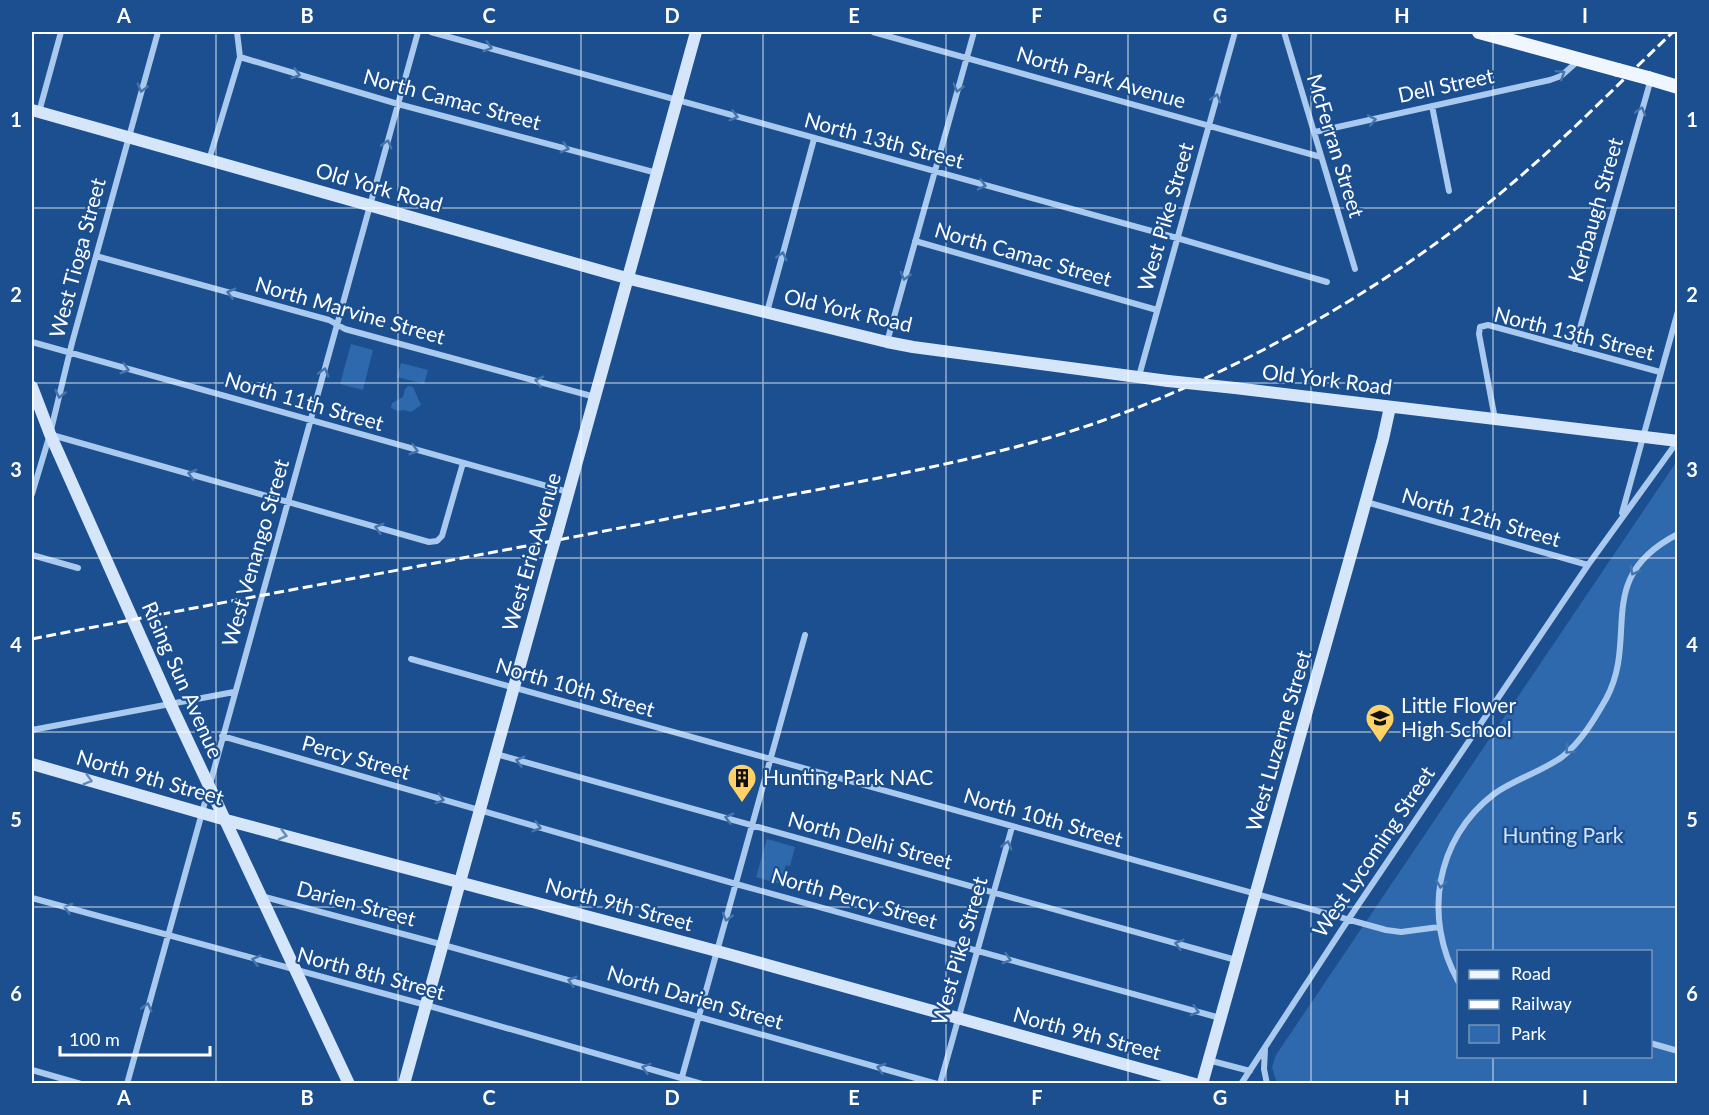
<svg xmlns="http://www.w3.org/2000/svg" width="1709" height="1115" font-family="Lato,sans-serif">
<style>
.green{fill:#2e69ad;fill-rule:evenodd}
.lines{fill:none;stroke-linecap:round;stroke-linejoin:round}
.street{stroke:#a9c9ee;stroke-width:6}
.secondary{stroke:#d6e6fa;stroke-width:12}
.primary{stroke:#f0f6ff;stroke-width:14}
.rail{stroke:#fff;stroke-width:3;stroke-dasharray:10 4.5;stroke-linecap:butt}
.secondary-bridge{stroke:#d6e6fa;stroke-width:12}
.primary-bridge{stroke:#f0f6ff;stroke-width:14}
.oneway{stroke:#4674ac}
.oneway2{stroke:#668bba}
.grid{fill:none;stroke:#fff;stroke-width:1.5;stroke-opacity:0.55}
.labels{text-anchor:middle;stroke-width:4.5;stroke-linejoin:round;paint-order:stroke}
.street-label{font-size:21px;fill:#fff;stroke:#1b4f8f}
.poi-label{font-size:21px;fill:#fff;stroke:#1b4f8f;text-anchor:start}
.park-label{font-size:21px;fill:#cfe3fa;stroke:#1b4f8f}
.neatline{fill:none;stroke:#fff;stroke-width:2}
.grid-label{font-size:20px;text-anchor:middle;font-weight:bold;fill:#fff}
</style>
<rect width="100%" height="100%" fill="#1b4f8f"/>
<path class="green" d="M351 344 373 350 363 390 340 384Z
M401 363 428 370 424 384 397 377Z
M408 386 413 387 421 405 411 412 404 410 398 411 391 408 392 403 403 397 405 389Z
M1677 461V1083L1277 1084 1272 1067 1276 1055ZM1458 952H1650V1056H1458Z
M767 839 795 847 790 866 786 865 780 884 756 877Z"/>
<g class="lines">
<path class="street" d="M431 32 1177 238 1327 282
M873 32 1321 157
M1284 32 1355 269
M240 57 398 104 657 173
M1432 106 1449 191
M39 112 61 32
M1315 132 1550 80 1561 76 1578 61
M209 160 240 57 237 32
M915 241 1157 310
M96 256 329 320 345 329 595 397
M767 312 814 139
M32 342 568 492
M887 342 974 32
M1574 349 1651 79
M1139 376 1235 32
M1495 419 1479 334 1480 327 1488 325 1660 372
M52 435 429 542 437 541 442 536 463 463
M32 494 50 434 72 343 158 32
M1366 502 1588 565
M1622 513 1678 311
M32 555 78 568
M411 659 1386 930 1401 932 1439 927
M32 730 234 692
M222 736 736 884 1220 1018
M496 754 1236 960
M261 896 440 944 937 1084
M32 898 426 1005 702 1084
M1458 981C1423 918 1435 839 1494 794 1515 779 1541 772 1562 757 1581 742 1594 720 1606 699 1640 636 1592 578 1678 534
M1650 1043 1678 1051
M1265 1049 1264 1069 1267 1084
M1208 1060 1250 1071
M32 1070 81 1084
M127 1084 418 32
M680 1084 805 635
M940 1084 1012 827
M1241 1084 1348 920 1588 565 1677 442"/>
<path class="secondary" d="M32 110 630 279 887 342 913 347 1168 381
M32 387 50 434 171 705 349 1084
M1235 388 1678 441
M558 530 696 32
M32 764 226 820 728 954 1195 1084
M404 1084 550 557
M1202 1084 1359 526 1383 439 1390 407"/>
<path class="primary" d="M1479 32 1618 70
M1648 78 1678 87"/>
<path class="rail" d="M32 639C258 595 486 555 712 510 827 487 943 469 1055 436 1127 415 1197 384 1263 350 1352 303 1440 246 1516 180 1571 133 1621 81 1673 32"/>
<path class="secondary-bridge" d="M1168 381 1235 388
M550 557 558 530"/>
<path class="primary-bridge" d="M1618 70 1648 78"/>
</g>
<defs><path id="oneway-chevron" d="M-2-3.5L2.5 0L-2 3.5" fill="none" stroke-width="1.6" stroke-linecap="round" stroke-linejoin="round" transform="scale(1.5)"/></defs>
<g class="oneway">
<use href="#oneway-chevron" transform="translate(488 47) rotate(16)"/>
<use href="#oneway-chevron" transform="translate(296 74) rotate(16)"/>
<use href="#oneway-chevron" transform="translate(1561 74) rotate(-32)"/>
<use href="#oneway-chevron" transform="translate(142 88) rotate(106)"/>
<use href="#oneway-chevron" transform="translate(958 88) rotate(106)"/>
<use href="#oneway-chevron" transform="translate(1216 98) rotate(-74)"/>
<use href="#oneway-chevron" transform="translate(1641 111) rotate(-74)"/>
<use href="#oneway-chevron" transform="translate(734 116) rotate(15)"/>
<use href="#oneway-chevron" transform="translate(1372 120) rotate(-12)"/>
<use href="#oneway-chevron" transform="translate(387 144) rotate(-74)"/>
<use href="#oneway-chevron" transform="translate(565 148) rotate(15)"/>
<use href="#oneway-chevron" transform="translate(982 185) rotate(15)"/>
<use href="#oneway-chevron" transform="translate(782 256) rotate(-75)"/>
<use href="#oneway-chevron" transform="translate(905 276) rotate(105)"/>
<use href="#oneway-chevron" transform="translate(231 293) rotate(-165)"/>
<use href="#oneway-chevron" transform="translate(125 369) rotate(16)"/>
<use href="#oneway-chevron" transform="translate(324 372) rotate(-74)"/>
<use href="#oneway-chevron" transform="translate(539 381) rotate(-165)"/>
<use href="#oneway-chevron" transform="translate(60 394) rotate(103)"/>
<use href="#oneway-chevron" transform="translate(414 450) rotate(16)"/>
<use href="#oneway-chevron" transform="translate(192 474) rotate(-164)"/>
<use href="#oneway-chevron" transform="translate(379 528) rotate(-164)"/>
<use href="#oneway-chevron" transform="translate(1634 571) rotate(119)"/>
<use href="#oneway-chevron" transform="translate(1569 750) rotate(135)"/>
<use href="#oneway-chevron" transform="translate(520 761) rotate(-165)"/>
<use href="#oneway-chevron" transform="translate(440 799) rotate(16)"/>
<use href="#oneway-chevron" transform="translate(729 818) rotate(-165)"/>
<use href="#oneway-chevron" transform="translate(537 827) rotate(16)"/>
<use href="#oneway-chevron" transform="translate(1007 845) rotate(-74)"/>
<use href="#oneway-chevron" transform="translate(1441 884) rotate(99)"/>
<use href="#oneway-chevron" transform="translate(68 908) rotate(-165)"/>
<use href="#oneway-chevron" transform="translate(727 917) rotate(106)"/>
<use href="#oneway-chevron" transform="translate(1179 944) rotate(-164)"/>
<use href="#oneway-chevron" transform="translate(1007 959) rotate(16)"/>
<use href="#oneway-chevron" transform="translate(256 960) rotate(-165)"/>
<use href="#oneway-chevron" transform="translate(572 981) rotate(-164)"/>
<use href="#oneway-chevron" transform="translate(147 1007) rotate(-75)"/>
<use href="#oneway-chevron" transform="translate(1195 1011) rotate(16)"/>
<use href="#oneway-chevron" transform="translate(646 1068) rotate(-164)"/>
<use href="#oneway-chevron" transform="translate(881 1068) rotate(-164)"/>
</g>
<g class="oneway2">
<use href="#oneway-chevron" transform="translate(88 780) rotate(16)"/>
<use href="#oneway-chevron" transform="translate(283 835) rotate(15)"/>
</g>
<path class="grid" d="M216 32V1084M398 32V1084M581 32V1084M763 32V1084M946 32V1084M1128 32V1084M1311 32V1084M1493 32V952M32 208H1678M32 383H1678M32 558H1678M32 732H1678M32 907H1678M1493 1056V1084"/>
<defs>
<g id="school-pin" transform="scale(1.5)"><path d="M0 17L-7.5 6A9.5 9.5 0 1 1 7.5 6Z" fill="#ffd166" stroke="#1b4f8f"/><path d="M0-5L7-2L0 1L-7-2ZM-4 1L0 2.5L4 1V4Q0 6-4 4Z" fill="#111"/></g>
<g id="building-pin" transform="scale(1.5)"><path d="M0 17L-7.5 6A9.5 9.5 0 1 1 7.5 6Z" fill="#ffd166" stroke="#1b4f8f"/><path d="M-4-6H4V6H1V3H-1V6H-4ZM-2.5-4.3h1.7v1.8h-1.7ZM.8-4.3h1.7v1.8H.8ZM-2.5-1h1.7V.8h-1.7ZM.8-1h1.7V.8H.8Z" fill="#111"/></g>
</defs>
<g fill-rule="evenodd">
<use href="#school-pin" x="1380" y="718"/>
<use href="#building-pin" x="742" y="778"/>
</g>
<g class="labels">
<g class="street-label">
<text transform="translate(1101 78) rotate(16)" y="7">North Park Avenue</text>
<text transform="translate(1446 86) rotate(-12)" y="7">Dell Street</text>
<text transform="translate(452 100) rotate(15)" y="7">North Camac Street</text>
<text transform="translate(884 141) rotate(15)" y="7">North 13th Street</text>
<text transform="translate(1335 146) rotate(73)" y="7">McFerran Street</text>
<text transform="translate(379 188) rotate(16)" y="7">Old York Road</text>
<text transform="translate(1596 210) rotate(-74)" y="7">Kerbaugh Street</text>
<text transform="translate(1166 217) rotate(-74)" y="7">West Pike Street</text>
<text transform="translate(1023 255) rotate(16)" y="7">North Camac Street</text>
<text transform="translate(78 258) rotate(-75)" y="7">West Tioga Street</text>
<text transform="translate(350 311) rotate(16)" y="7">North Marvine Street</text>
<text transform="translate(848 311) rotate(13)" y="7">Old York Road</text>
<text transform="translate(1574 334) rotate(14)" y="7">North 13th Street</text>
<text transform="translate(1327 380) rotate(7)" y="7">Old York Road</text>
<text transform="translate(304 402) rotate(16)" y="7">North 11th Street</text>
<text transform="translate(1481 518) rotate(16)" y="7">North 12th Street</text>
<text transform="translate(532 552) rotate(-74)" y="7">West Erie Avenue</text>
<text transform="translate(256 553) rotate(-74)" y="7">West Venango Street</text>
<text transform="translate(182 680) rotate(66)" y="7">Rising Sun Avenue</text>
<text transform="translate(575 688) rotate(16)" y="7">North 10th Street</text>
<text transform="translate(1279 741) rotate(-74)" y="7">West Luzerne Street</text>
<text transform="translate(356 758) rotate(16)" y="7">Percy Street</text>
<text transform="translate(150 778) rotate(16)" y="7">North 9th Street</text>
<text transform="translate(1043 818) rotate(16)" y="7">North 10th Street</text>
<text transform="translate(870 841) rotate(15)" y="7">North Delhi Street</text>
<text transform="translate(1374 852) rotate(-56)" y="7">West Lycoming Street</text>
<text transform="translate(854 899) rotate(16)" y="7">North Percy Street</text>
<text transform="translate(356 904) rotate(15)" y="7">Darien Street</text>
<text transform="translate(619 905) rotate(15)" y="7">North 9th Street</text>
<text transform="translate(960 951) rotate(-74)" y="7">West Pike Street</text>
<text transform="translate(371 974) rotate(15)" y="7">North 8th Street</text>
<text transform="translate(695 998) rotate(16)" y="7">North Darien Street</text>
<text transform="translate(1087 1034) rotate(15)" y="7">North 9th Street</text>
</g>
<g class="poi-label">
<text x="1401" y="713">Little Flower<tspan x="1401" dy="24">High School</tspan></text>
<text x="763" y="785">Hunting Park NAC</text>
</g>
<g class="park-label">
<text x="1563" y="843">Hunting Park</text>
</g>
</g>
<rect width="1709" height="1115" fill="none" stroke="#1b4f8f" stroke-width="66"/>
<rect x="1457" y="950" width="195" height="108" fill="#1b4f8f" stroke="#7695bc" stroke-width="1.5"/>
<rect x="1469" y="970" width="30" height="9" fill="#f0f6ff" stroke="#7695bc" stroke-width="1.5"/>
<text x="1511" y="980" font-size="18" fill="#ffffff">Road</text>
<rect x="1469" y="1000" width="30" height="9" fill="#ffffff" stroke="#7695bc" stroke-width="1.5"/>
<text x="1511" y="1010" font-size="18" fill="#ffffff">Railway</text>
<rect x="1469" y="1025" width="30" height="18" fill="#2e69ad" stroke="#7695bc" stroke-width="1.5"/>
<text x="1511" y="1040" font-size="18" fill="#ffffff">Park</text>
<path d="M60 1046v9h150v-9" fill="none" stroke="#ffffff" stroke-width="3"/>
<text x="69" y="1046" font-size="18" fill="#ffffff" stroke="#1b4f8f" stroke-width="4.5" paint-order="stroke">100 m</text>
<rect x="33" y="33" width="1643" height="1049" class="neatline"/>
<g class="grid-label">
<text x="124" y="23">A</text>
<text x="307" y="23">B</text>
<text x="489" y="23">C</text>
<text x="672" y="23">D</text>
<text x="854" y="23">E</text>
<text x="1037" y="23">F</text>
<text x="1220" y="23">G</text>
<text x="1402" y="23">H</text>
<text x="1585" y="23">I</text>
<text x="16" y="127">1</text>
<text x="1692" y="127">1</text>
<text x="16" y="302">2</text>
<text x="1692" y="302">2</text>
<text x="16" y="477">3</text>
<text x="1692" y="477">3</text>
<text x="16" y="652">4</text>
<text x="1692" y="652">4</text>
<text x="16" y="827">5</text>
<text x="1692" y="827">5</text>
<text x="16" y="1001">6</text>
<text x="1692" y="1001">6</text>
<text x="124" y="1105">A</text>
<text x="307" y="1105">B</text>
<text x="489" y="1105">C</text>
<text x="672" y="1105">D</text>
<text x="854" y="1105">E</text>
<text x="1037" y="1105">F</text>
<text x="1220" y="1105">G</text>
<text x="1402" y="1105">H</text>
<text x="1585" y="1105">I</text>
</g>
</svg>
